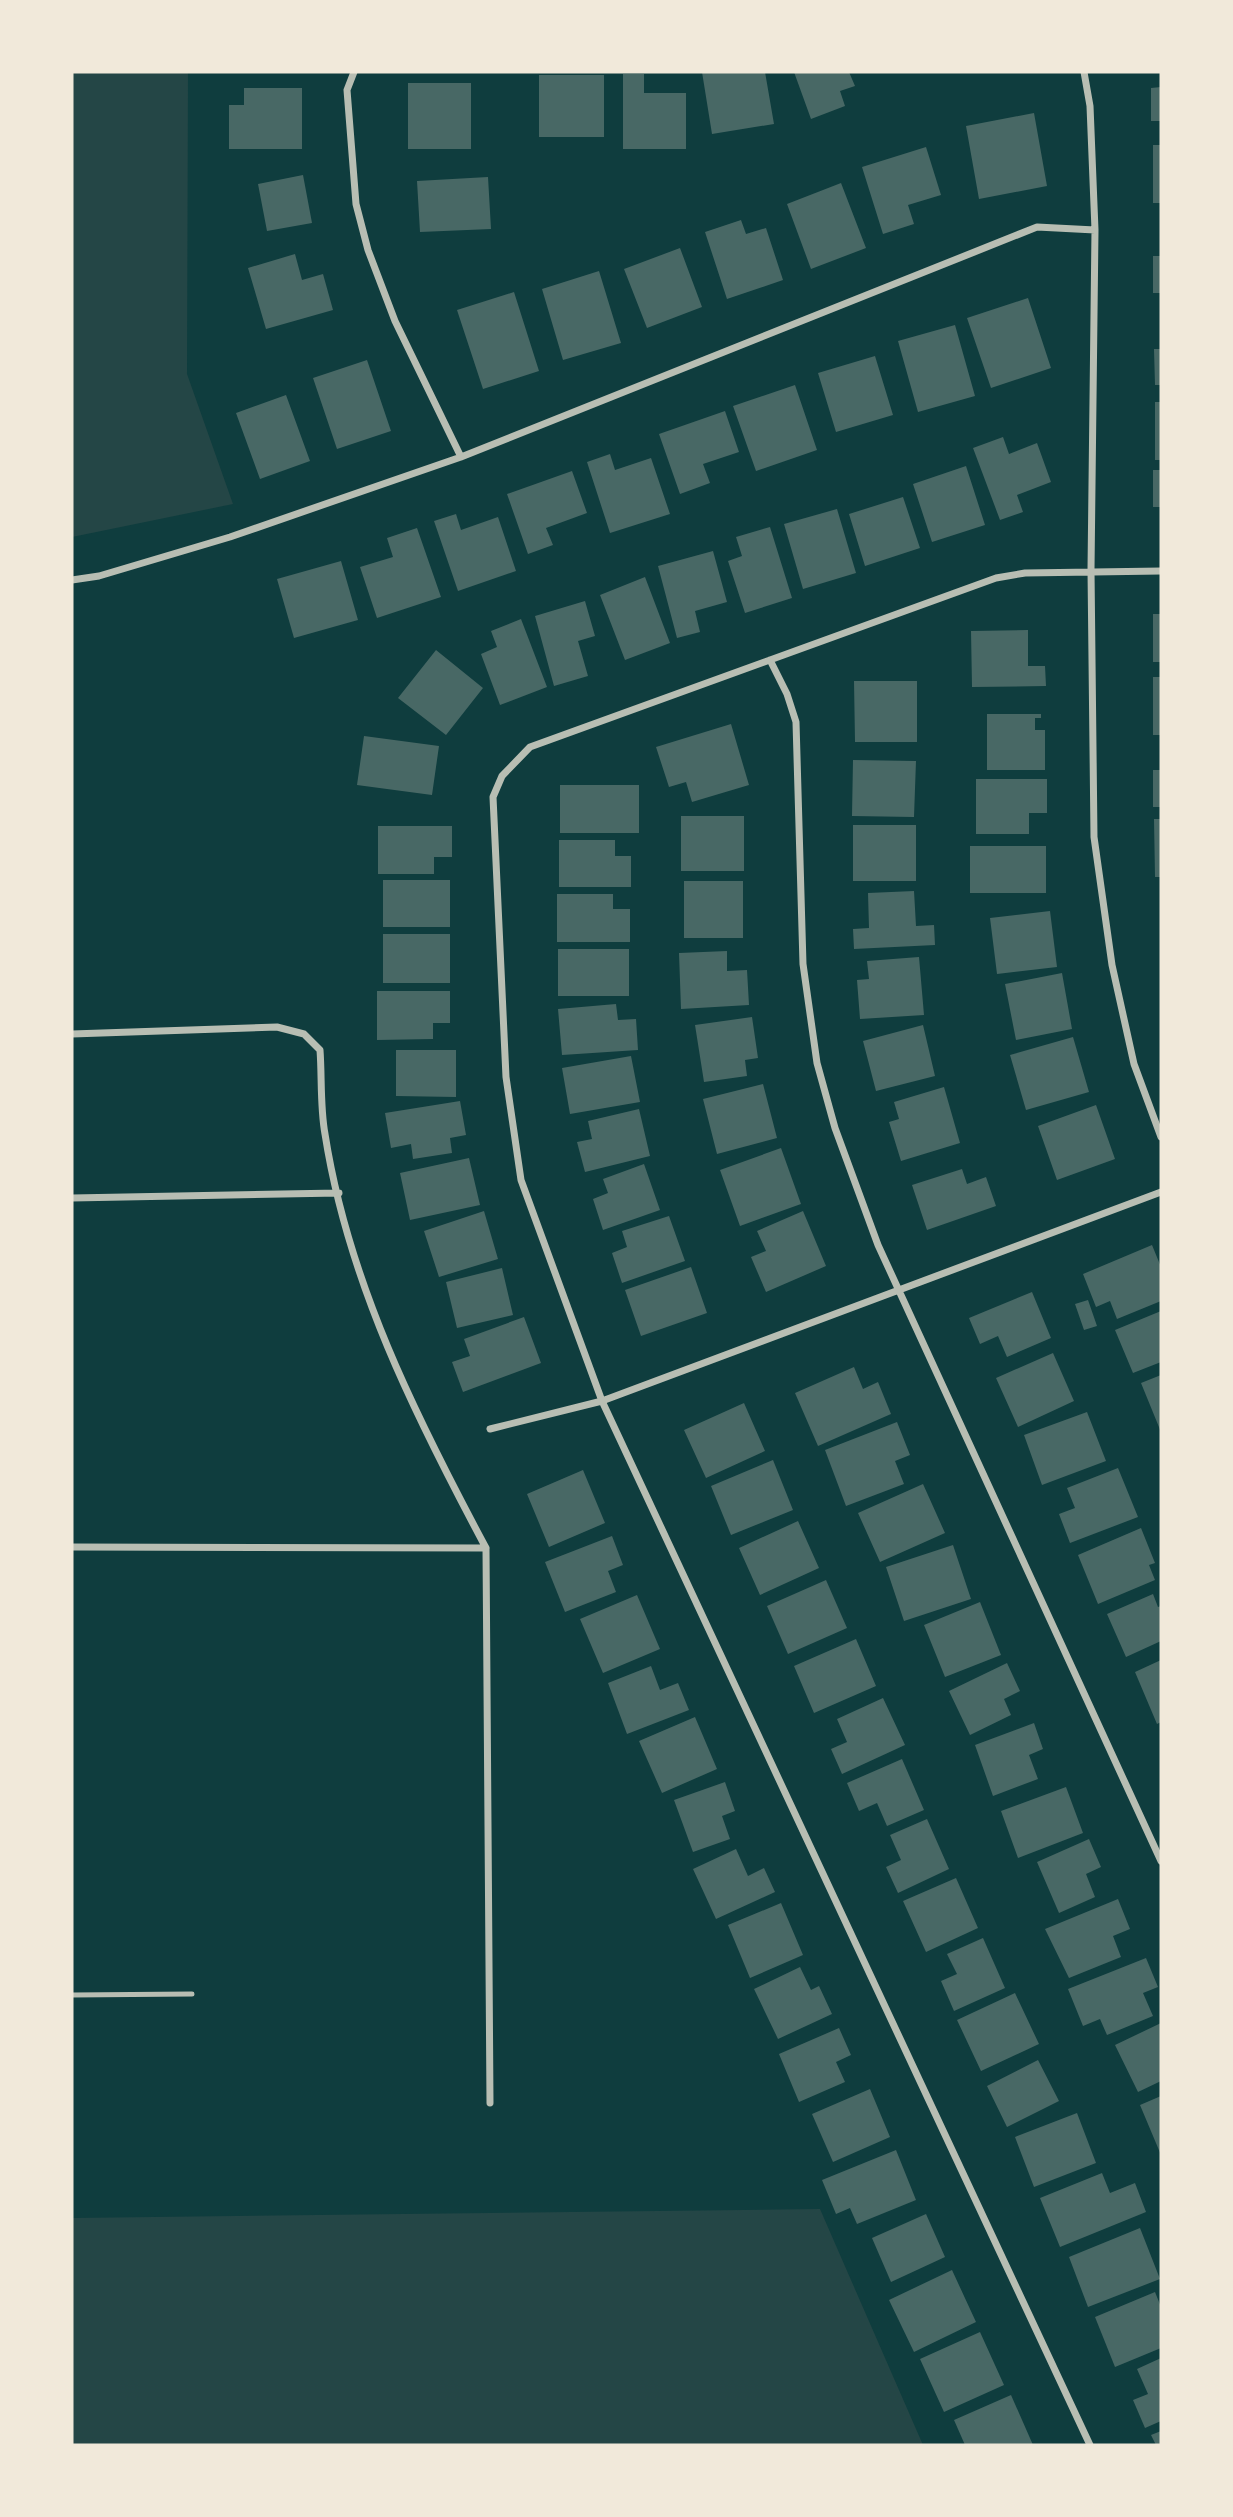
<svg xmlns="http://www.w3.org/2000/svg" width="1233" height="2517" font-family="'Exo 2',sans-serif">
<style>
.green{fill:#244646}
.building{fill:#486865}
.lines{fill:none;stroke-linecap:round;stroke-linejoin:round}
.service{stroke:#b8beb3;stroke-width:5}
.minor{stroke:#b8beb3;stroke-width:7}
</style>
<rect width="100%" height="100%" fill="#0f3d3e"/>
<path class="green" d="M72 72H188L187 374 233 504 72 537Z
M820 2209 923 2445H72V2218Z"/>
<path class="building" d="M702 72H765L774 124 712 134Z
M794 72H849L855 86 840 91 845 106 811 119Z
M623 74H644V93H686V149H623Z
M539 75H604V137H539Z
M408 83H471V149H408Z
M1161 87V121H1151V88Z
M244 88H302V149H229V105H244Z
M1034 113 1047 186 979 199 966 126Z
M1153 145H1161V203H1153Z
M926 147 941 195 908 205 914 224 883 234 862 167Z
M303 175 312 223 267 231 258 184Z
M488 177 491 229 420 232 417 181Z
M841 183 866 248 811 269 787 204Z
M741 220 746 234 766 228 783 280 727 299 705 232Z
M680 248 702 307 647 328 624 269Z
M295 254 302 280 323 274 333 310 266 329 248 268Z
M1153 256H1161V293H1153Z
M599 271 621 343 563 360 542 289Z
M514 292 539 371 483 389 457 310Z
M1028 298 1051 368 991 388 967 318Z
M955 325 975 396 918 412 898 341Z
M1154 349H1161V385H1155Z
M875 356 893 415 836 432 818 373Z
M367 360 391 431 337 449 313 378Z
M795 385 817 450 756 471 733 406Z
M286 395 310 461 260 479 236 413Z
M1155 402H1161V460H1155Z
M725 411 739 452 703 464 710 483 680 494 659 434Z
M1003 437 1009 454 1037 443 1051 482 1017 495 1023 512 1000 520 973 448Z
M610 454 615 470 651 458 670 514 610 533 587 462Z
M966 466 985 525 932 542 913 484Z
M1153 470H1161V507H1153Z
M572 471 587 513 546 528 553 545 528 554 507 494Z
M903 497 920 548 865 566 849 514Z
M837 509 856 573 803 589 784 524Z
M456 514 461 530 498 517 516 571 458 591 434 521Z
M770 527 792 598 745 613 728 561 742 556 736 537Z
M417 528 441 597 377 618 360 567 393 557 387 538Z
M713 551 727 602 695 611 700 632 677 638 658 566Z
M341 561 358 620 294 638 277 579Z
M645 577 670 643 625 660 600 595Z
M585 601 595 636 578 641 588 676 554 686 535 616Z
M1153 614H1161V662H1153Z
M521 619 547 687 500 705 481 654 497 647 491 631Z
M1028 630V666H1045L1046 686 972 687 971 631Z
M436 650 483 688 446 735 398 698Z
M1153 677H1161V735H1153Z
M854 681H917V742H855Z
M987 714H1041V718H1035V730H1045V770H987Z
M731 724 749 785 692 802 686 782 669 787 656 747Z
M364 736 439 746 432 795 357 785Z
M853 760 916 761 914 817 852 816Z
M1153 770H1161V807H1153Z
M976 779H1047V813H1029V834H976Z
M560 785H639V833H560Z
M681 816H744V871H681Z
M1154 819H1161V877H1155Z
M853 825H916V881H853Z
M378 826H452V857H434V874H378Z
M559 840H615V856H631V887H559Z
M970 846H1046V893H970Z
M383 880H450V927H383Z
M684 881H743V938H684Z
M914 891 916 926 934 925 935 945 854 949 853 929 869 928 868 893Z
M557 894H613V909H630V942H557Z
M1050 911 1057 967 997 974 990 918Z
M383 934H450V983H383Z
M558 949H629V996H558Z
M727 951V971L747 970 749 1005 681 1009 679 953Z
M919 957 924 1015 860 1019 857 980 869 979 867 961Z
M1062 973 1072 1029 1016 1040 1005 984Z
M377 991H450V1023H433V1039L377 1040Z
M616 1004 618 1020 636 1019 638 1050 562 1055 558 1009Z
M752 1017 758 1058 745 1060 747 1076 704 1082 695 1025Z
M923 1025 935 1076 876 1091 863 1041Z
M1073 1037 1089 1092 1026 1110 1010 1055Z
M396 1050H456V1097L396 1096Z
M631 1056 640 1102 570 1114 562 1068Z
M763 1084 777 1138 717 1154 703 1099Z
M944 1087 960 1143 901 1161 889 1122 899 1119 894 1102Z
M460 1101 466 1135 450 1138 452 1153 413 1159 411 1144 391 1148 385 1113Z
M1096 1105 1115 1159 1057 1180 1038 1126Z
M639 1109 650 1156 585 1172 577 1142 592 1139 588 1121Z
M781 1148 801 1204 740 1226 720 1170Z
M469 1158 480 1205 410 1220 400 1173Z
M644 1164 660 1210 603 1230 593 1199 608 1193 603 1179Z
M962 1169 967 1184 986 1177 996 1206 927 1230 912 1185Z
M484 1211 498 1259 439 1277 424 1231Z
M803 1211 826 1266 766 1292 751 1257 766 1251 757 1231Z
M669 1216 685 1261 622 1283 612 1253 627 1247 622 1231Z
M1152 1245 1161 1267V1301L1117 1319 1110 1301 1096 1307 1083 1274Z
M691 1267 707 1313 641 1336 625 1290Z
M502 1268 513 1315 457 1328 446 1282Z
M1032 1292 1051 1338 1007 1357 998 1336 980 1344 969 1318Z
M1088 1300 1097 1326 1084 1330 1075 1304Z
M1161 1311V1362L1133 1373 1115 1330Z
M524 1317 541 1363 463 1392 452 1362 470 1356 464 1339Z
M1053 1353 1074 1401 1018 1427 996 1378Z
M854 1367 863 1389 878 1382 891 1414 818 1446 795 1393Z
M1161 1375V1432L1141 1383Z
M744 1403 765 1451 706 1478 684 1430Z
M1087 1412 1106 1461 1042 1485 1024 1435Z
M897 1422 910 1455 895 1461 904 1484 846 1506 825 1450Z
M773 1460 793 1510 731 1535 711 1486Z
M1118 1468 1138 1517 1070 1543 1059 1514 1075 1508 1067 1488Z
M583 1470 605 1523 549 1547 527 1494Z
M923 1484 945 1533 880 1562 858 1513Z
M798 1521 819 1568 760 1595 739 1548Z
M1141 1528 1155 1563 1149 1565 1155 1580 1098 1604 1078 1555Z
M612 1536 623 1565 608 1571 616 1592 565 1612 545 1562Z
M953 1545 971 1599 904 1621 886 1567Z
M826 1580 847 1628 788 1654 767 1606Z
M1153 1594 1158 1607 1161 1606V1641L1126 1657 1107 1614Z
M637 1595 660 1649 603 1673 580 1619Z
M980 1602 1001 1655 945 1677 924 1625Z
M856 1639 876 1686 814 1713 794 1666Z
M1161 1660V1722L1157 1724 1135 1672Z
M1007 1663 1020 1691 1004 1699 1011 1715 970 1735 949 1691Z
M651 1666 660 1690 678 1683 689 1710 627 1734 608 1683Z
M883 1698 905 1745 842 1774 831 1749 847 1742 837 1719Z
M695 1717 717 1769 662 1793 639 1741Z
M1034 1723 1043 1749 1029 1755 1038 1779 993 1796 975 1745Z
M902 1759 924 1810 887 1826 877 1803 859 1811 847 1783Z
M725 1782 735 1811 722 1816 730 1839 693 1852 674 1800Z
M1066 1787 1083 1833 1018 1858 1001 1811Z
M927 1819 949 1869 898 1893 886 1867 901 1860 890 1835Z
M1089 1839 1101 1867 1086 1874 1095 1897 1059 1913 1037 1862Z
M736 1849 748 1876 764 1868 775 1892 716 1919 693 1869Z
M956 1878 978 1928 926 1952 903 1901Z
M1118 1899 1130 1929 1113 1936 1121 1957 1069 1978 1045 1929Z
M781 1903 803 1955 750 1978 728 1925Z
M983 1938 1005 1988 954 2011 941 1981 957 1974 947 1954Z
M1146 1958 1158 1987 1143 1993 1153 2016 1107 2035 1100 2019 1083 2026 1068 1989Z
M800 1967 811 1990 819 1986 832 2014 778 2039 754 1989Z
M1015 1993 1039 2044 981 2071 957 2020Z
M1161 2023V2081L1138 2092 1115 2045Z
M839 2028 851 2055 836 2062 845 2082 799 2102 779 2054Z
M1038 2060 1059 2101 1007 2127 987 2086Z
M870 2089 890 2137 833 2162 812 2114Z
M1161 2096V2155L1140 2105Z
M1077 2113 1096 2163 1034 2187 1015 2137Z
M896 2150 916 2200 857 2224 850 2208 836 2214 822 2180Z
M1102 2173 1110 2193 1135 2183 1146 2212 1060 2247 1040 2198Z
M926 2214 945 2257 891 2282 872 2238Z
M1140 2228 1160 2279 1088 2307 1069 2257Z
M952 2270 976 2322 914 2352 889 2300Z
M1155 2292 1161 2307V2348L1115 2367 1095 2317Z
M980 2332 1004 2385 944 2412 920 2359Z
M1161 2358V2421L1145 2428 1133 2400 1148 2394 1137 2369Z
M1011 2395 1033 2445H965L954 2420Z
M1161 2431V2445H1156L1151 2435Z"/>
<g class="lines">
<path class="service" d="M72 1995 192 1994"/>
<path class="minor" d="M354 72 347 90 356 204 368 250 395 321 461 457
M1084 72 1090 106 1095 230 1091 570 1094 837 1112 965 1134 1064 1161 1137
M72 580 99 576 230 537 461 457 1037 227 1095 230
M770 660 787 694 796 722 803 964 817 1063 835 1128 878 1245 1161 1861
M72 1034 277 1027 304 1034 320 1050C322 1077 320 1107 325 1134 348 1282 416 1417 486 1548
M72 1198 339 1193
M490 1429 602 1401 1161 1192
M72 1547 486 1548 490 2103
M1090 2445 602 1401 521 1180 506 1077 493 797 502 776 530 747 996 578 1025 573 1161 571"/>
</g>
<rect width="1233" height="2517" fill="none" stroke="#f1e9da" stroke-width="147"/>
</svg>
